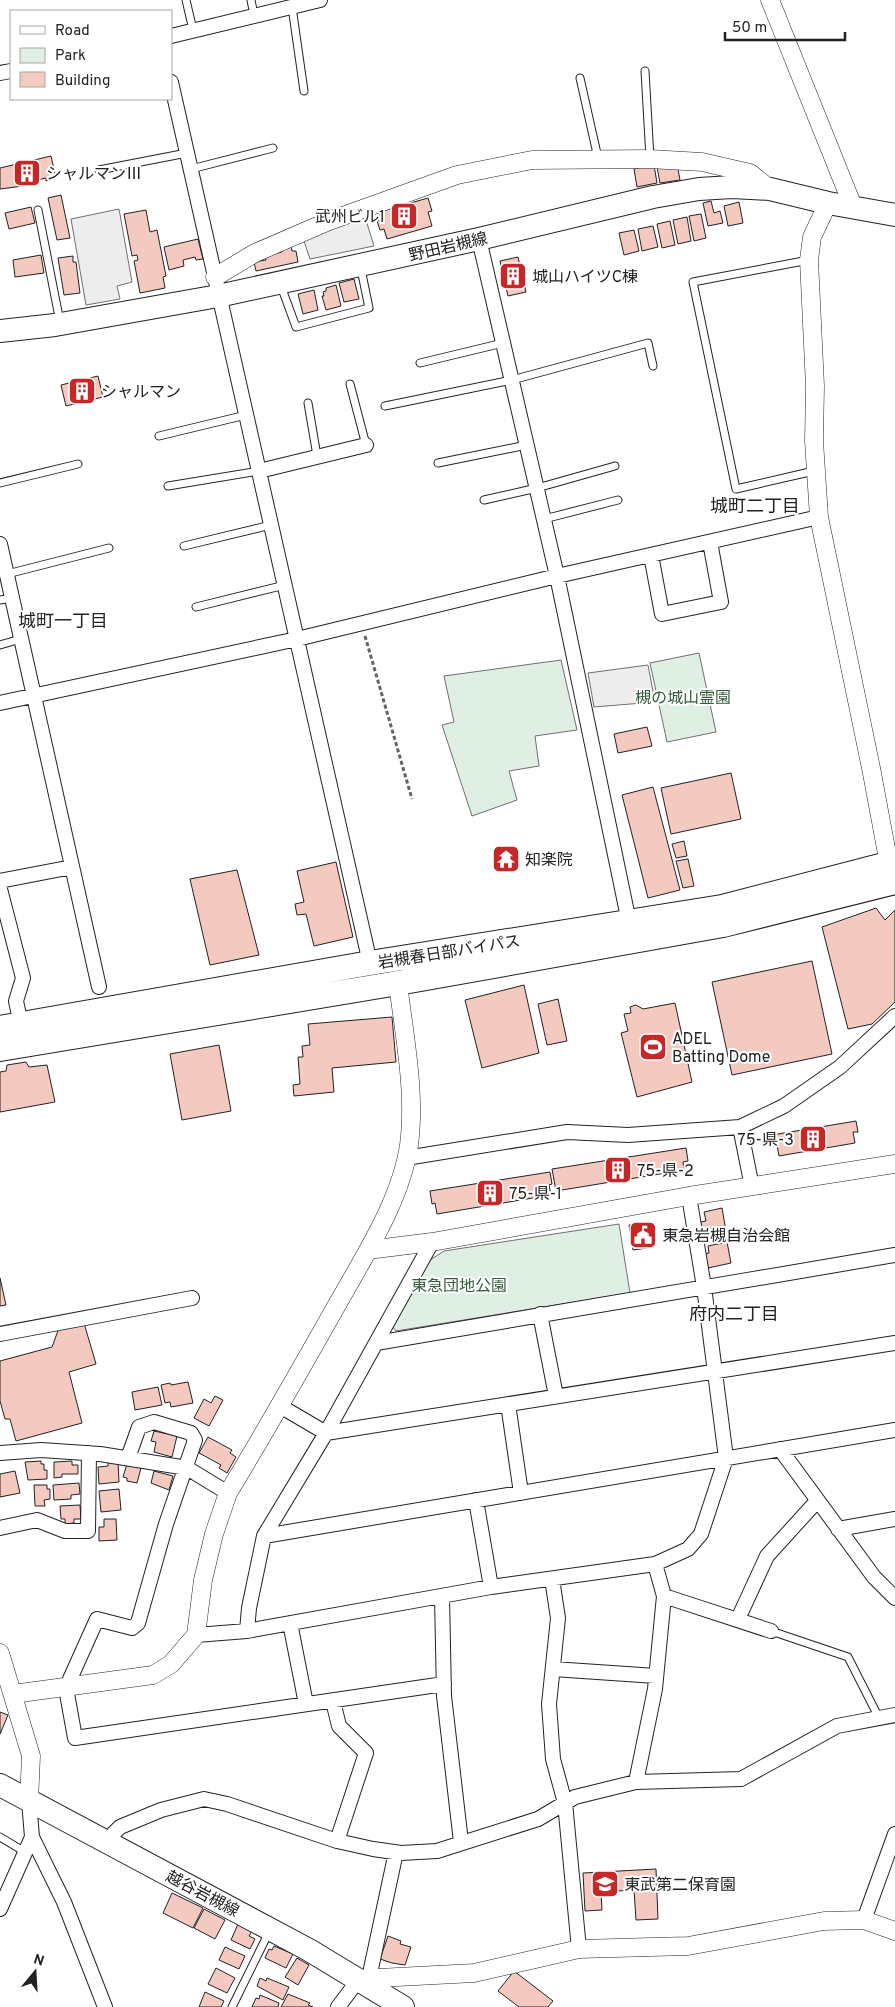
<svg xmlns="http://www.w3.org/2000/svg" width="895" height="2007" font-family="Overpass,'Noto Sans JP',sans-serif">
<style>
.green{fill:#e0efe3;stroke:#6f6f6f}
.parking{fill:#ededed;stroke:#6f6f6f}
.building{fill:#f3c9c0;stroke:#222}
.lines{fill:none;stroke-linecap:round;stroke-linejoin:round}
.service-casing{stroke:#222;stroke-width:9}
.minor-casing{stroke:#222;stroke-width:16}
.tertiary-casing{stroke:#222;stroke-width:19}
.primary-casing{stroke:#222;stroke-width:24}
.trunk-casing{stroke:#222;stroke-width:26}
.path{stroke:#646464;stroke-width:3;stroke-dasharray:4 2.5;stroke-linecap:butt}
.service{stroke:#fff;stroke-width:7}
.minor{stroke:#fff;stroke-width:14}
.tertiary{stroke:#fff;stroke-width:18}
.primary{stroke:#fff;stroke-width:22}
.trunk{stroke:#fff;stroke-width:24}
.labels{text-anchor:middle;stroke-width:4;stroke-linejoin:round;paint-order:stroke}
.poi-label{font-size:16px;fill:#222;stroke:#fff;text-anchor:start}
.street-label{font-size:16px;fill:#222;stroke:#fff}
.park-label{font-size:16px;fill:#2f5e38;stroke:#fff}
.neighbourhood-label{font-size:18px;fill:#222;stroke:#fff}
</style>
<rect width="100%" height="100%" fill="#fff"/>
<path class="green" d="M699 653 716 732 667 742 650 663Z
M561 660 577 730 535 736 539 766 509 771 517 800 472 816 442 725 454 722 444 676Z
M619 1224 630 1293 396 1331 392 1326 430 1260 444 1251Z"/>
<path class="parking" d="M119 209 132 282 117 286 120 299 86 305 71 219Z
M364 214 374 246 310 259 303 238Z
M648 665 655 702 594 707 588 673Z"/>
<path class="building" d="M51 156 56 178 46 181V178L23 183V186L0 189V168Z
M677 164 680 180 660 183 657 167Z
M654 165 657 183 637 187 634 169Z
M61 195 70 238 57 240 48 198Z
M428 198 432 211 428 212 432 226 387 239 384 229 380 230 377 221 381 220 379 212Z
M711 201 714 213 720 211 723 223 708 226 703 203Z
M739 202 743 223 728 226 724 206Z
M31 207 35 223 9 229 5 213Z
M146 210 150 232 157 230 166 276 163 277 165 288 140 293 134 261 138 260 137 255 132 256 124 214Z
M701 214 706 238 694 241 689 216Z
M687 217 691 241 678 244 673 220Z
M670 221 675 245 662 248 657 224Z
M653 226 658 247 642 251 638 229Z
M634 230 639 251 624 255 619 233Z
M198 239 203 259 196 260 195 257 183 260 184 266 169 270 164 247Z
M291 245 292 251H296L298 262 256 271 254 262 266 260 265 256 282 252 281 248Z
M41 255 44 273 15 277 13 260Z
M73 256V262H76L80 293 64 295 58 258Z
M518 257 526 292 508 296 500 261Z
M354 279 359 299 344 302 339 283Z
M336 285 341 306 326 310 322 296H324L323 292 326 291V288Z
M314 290 318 310 303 314 298 294Z
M98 376 103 397 66 406 61 385Z
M647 727 652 746 618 753 614 734Z
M731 773 741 819 671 834 661 788Z
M653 787 680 890 648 898 622 795Z
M684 841 687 856 676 858 672 844Z
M688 859 694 886 683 888 676 861Z
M336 862 353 937 314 946 306 914 297 915 295 904 304 902 297 871Z
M237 870 259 955 210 965 190 879Z
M876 908 885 920 895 910V1002L872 1024 848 1029 822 927Z
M812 961 832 1054 732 1075 712 982Z
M524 985 539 1053 482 1068 465 1000Z
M558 999 567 1041 547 1045 538 1004Z
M675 1003 692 1082 637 1097 621 1033 628 1031 624 1014 631 1013 630 1007 636 1005 643 1009Z
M392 1017 396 1062 332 1068 334 1092 294 1096 293 1085 300 1084 298 1057H303L302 1046 310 1045 308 1024Z
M219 1045 231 1111 182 1120 170 1054Z
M26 1062 29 1067 47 1065 55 1102 0 1112V1072L6 1071 7 1065Z
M856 1121 858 1132H853L855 1143 779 1156 777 1145 773 1146 772 1135Z
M686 1148 688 1161 683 1162 684 1170 556 1191 552 1169Z
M550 1172 552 1184 549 1185 551 1195 437 1214 435 1203 432 1204 430 1191Z
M722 1208 726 1231 703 1236 700 1222 706 1221 704 1212Z
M650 1222 654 1247 633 1250 629 1225Z
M727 1242 731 1263 708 1268 705 1254 709 1253 708 1246Z
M0 1278 6 1305 0 1306Z
M84 1323 96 1364 69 1372 82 1423 16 1441 10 1419H5L0 1401V1361L52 1347 59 1328Z
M188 1382 193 1403 171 1407 170 1402 165 1403 161 1385 170 1383 171 1385Z
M158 1387 162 1405 135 1410 132 1392Z
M215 1396 223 1400 209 1426 194 1418 204 1399 211 1403Z
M154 1431 177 1436 172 1457 154 1452 156 1442 151 1441Z
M208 1437 232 1450 230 1453 236 1457 227 1473 219 1468 221 1465 199 1453Z
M41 1461V1464H44V1470H47V1479L28 1480 25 1462Z
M72 1461V1465H78V1474H62V1477L54 1478V1462Z
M118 1461 119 1482 99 1484 98 1467 108 1466V1462Z
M127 1464 141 1468 137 1483 127 1481V1478L123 1477Z
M15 1471 20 1493 0 1497V1474Z
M154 1471 173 1476 169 1490 151 1483Z
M79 1483 80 1494 71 1495V1499L54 1500 53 1485Z
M34 1485H47V1489H50V1499L44 1500 45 1506H35Z
M119 1489 121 1510 101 1512 99 1491Z
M80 1505 81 1519H74V1523L65 1524V1519H61L60 1506Z
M104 1519H116L117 1540 99 1541V1527H104Z
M0 1712 8 1715 0 1734Z
M656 1869 658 1919 636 1920 634 1890 601 1892 602 1910 585 1911 583 1873Z
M172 1893 203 1908 193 1928 163 1913Z
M204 1909 225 1920 215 1939 194 1928Z
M238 1924 252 1931 249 1936 255 1939 250 1949 231 1940Z
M388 1936 401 1941 400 1944 411 1947 405 1965 392 1963 380 1959Z
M274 1946 293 1954 286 1968 265 1958 269 1949 272 1950Z
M225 1947 245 1956 239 1969 219 1960Z
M297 1958 309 1965 298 1985 285 1977Z
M216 1968 235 1978 227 1993 208 1984Z
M514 1971 553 2001 548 2007H519L498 1991Z
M260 1978 266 1981 267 1978 289 1987 283 2000 257 1986Z
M205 1992 224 2001 221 2007H199Z
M288 1994 310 2003 308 2005 313 2007H281Z
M260 1995 279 2003 278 2007H252L256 1998 259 1999Z"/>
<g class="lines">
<g class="service-casing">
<path id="service" d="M186 0 193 30
M251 0 254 15
M292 7 304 91
M645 71 650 158
M580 78 598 158
M191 169 273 148
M99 170 187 153
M38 210 60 322
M809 260 693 282 736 489 814 471
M281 286 296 327 369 308 361 269
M420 363 503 343
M350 384 366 445
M308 403 317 456
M385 406 512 380 648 343 653 366
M159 436 246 415
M438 463 527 445
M0 483 78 464
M168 486 259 471
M484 500 537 488 615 466
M544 519 618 500
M184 546 271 525
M7 574 109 548
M0 600 12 598
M196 607 285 585
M0 645 21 639
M771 1631 848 1657 879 1718
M0 1837 25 1852
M232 2007 269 1932"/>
</g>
<g class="minor-casing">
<path id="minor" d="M171 36 320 0
M0 73 11 71
M171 82 370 963
M479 239 557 576 629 922
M259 471 366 445
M0 544 99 987
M651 555 662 614 721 602 710 542
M0 703 297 639 557 576 819 517
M0 881 72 867
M0 889 23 978 16 1001 21 1025
M740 1127 752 1187
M406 1158 567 1132 628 1135 740 1127 784 1106 840 1067 895 1016
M540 1314 556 1396
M0 1334 192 1298
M376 1343 895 1255
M508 1404 521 1493
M280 1406 326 1433 895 1343
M780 1449 874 1577 895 1598
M0 1453 41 1450 100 1454 187 1468 228 1493
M128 1458 139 1427 154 1422 191 1433 195 1440 166 1524 138 1623 132 1628 97 1619 66 1688 75 1738 444 1684
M476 1500 491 1587
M0 1528 37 1520 65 1531H88L89 1453
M838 1529 895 1519
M264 1536 895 1430
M552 1579 558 1618 549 1704 553 1759 565 1803 579 1949
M442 1596 444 1696 461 1842
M664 1596 771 1631
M738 1619 767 1556 817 1501
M290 1623 306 1704
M247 1631 249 1608 264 1536 326 1433 432 1242
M196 1635 247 1631 491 1587 655 1564 688 1549 701 1534 726 1458 704 1287 689 1196
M553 1669 656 1676
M333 1701 339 1726 366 1753 337 1841
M636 1782 655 1689 664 1596 655 1564
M29 1801 32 1837 64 1902 105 2007
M106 1841 120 1827 161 1810 204 1799 227 1804 337 1841 373 1849 401 1853 437 1851 538 1819 575 1797 636 1782 741 1779 837 1726 895 1715
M0 1909 32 1837
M864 1920 895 1834
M369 1978 396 1852
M338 2007 359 1979"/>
</g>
<g class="tertiary-casing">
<path id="tertiary" d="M770 0 854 209
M828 203 812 237 809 260 815 386 814 441 819 517 871 768 891 875
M215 277 255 253 329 221 457 175 532 160 650 159 702 162 750 173 770 189
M368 1250 432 1242 689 1196 895 1164
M0 1653 31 1756 29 1801
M13 1694 153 1675 171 1664 196 1635 203 1580 214 1534 228 1493C266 1430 302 1367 338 1303 365 1255 401 1200 409 1145 416 1092 404 1035 398 983
M359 1979 474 1973 579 1949 688 1946 824 1921 864 1920 895 1931"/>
</g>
<g class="primary-casing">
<path id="primary" d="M0 331 55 325 218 296 479 239 653 197 699 189 732 187 770 189 828 203 895 215
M0 1785 309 1950 403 2007"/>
</g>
<g class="trunk-casing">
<path id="trunk" d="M0 1028 370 963 722 907 895 862
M0 1049 398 983 723 925 895 882"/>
</g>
<path class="path" d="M365 636 412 799"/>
<use href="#service" class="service"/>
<use href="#minor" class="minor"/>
<use href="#tertiary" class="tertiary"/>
<use href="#primary" class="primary"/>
<use href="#trunk" class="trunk"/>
</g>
<defs>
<g id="building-square" transform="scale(1.4375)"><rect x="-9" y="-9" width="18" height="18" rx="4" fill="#c62828" stroke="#fff"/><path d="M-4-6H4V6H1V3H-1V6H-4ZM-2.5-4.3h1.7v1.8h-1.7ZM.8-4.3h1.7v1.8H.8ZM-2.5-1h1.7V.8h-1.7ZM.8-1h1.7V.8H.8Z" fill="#fff"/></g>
<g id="temple-square" transform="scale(1.4375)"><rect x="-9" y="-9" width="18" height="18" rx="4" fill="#c62828" stroke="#fff"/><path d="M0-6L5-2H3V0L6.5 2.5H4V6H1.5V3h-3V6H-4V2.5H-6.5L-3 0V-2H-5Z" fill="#fff"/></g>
<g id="stadium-square" transform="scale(1.4375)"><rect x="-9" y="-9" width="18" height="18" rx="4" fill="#c62828" stroke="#fff"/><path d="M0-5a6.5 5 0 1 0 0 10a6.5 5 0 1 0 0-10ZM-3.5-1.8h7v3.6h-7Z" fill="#fff"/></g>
<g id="civic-square" transform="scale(1.4375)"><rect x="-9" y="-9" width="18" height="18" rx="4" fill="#c62828" stroke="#fff"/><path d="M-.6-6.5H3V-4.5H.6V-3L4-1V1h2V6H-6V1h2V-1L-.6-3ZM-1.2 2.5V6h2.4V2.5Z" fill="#fff"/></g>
<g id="school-square" transform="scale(1.4375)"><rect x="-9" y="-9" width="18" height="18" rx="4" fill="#c62828" stroke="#fff"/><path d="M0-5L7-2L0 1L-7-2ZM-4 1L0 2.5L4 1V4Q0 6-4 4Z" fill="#fff"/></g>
</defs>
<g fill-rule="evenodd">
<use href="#building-square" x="27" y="173"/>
<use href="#building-square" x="404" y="216"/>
<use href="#building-square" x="513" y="276"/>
<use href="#building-square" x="82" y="391"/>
<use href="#temple-square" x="506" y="859"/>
<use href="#stadium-square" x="653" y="1047"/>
<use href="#building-square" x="813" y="1139"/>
<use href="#building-square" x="618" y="1170"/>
<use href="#building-square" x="490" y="1193"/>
<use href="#civic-square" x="643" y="1235"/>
<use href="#school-square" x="605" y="1884"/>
</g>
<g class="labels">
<g class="poi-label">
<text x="46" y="179">シャルマンⅢ</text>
<text x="385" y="222" text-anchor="end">武州ビル1</text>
<text x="532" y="282">城山ハイツC棟</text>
<text x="101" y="397">シャルマン</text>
<text x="525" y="865">知楽院</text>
<text x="672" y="1044">ADEL<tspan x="672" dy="18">Batting Dome</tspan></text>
<text x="794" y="1145" text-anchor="end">75-県-3</text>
<text x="637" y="1176">75-県-2</text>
<text x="509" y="1199">75-県-1</text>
<text x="662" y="1241">東急岩槻自治会館</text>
<text x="624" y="1890">東武第二保育園</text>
</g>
<g class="street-label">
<text transform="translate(448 246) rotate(-13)" y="6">野田岩槻線</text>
<text transform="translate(449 951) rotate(-9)" y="6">岩槻春日部バイパス</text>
<text transform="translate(203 1893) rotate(28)" y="6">越谷岩槻線</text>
</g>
<g class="park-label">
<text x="683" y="703">槻の城山霊園</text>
<text x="459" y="1291">東急団地公園</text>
</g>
<g class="neighbourhood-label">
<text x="755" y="512">城町二丁目</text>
<text x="63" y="627">城町一丁目</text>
<text x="734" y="1320">府内二丁目</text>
</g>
</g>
<rect x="10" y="10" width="162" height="90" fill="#ffffff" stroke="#a7a7a7"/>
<rect x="20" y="26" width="25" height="8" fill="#ffffff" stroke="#a7a7a7"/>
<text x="55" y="35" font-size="15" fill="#222222">Road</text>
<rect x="20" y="48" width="25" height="15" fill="#e0efe3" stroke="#a7a7a7"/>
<text x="55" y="60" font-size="15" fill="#222222">Park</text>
<rect x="20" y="72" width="25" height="15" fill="#f3c9c0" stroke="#a7a7a7"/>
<text x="55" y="85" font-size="15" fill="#222222">Building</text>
<g transform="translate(35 1972) rotate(18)" stroke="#ffffff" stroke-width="4" paint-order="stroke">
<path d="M0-4L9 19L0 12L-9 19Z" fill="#222222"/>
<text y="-8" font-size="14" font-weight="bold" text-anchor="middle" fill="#222222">N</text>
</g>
<path d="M725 32v8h120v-8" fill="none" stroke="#222222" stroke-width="2.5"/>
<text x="732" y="32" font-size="15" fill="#222222" stroke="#ffffff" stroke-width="4" paint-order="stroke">50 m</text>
</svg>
